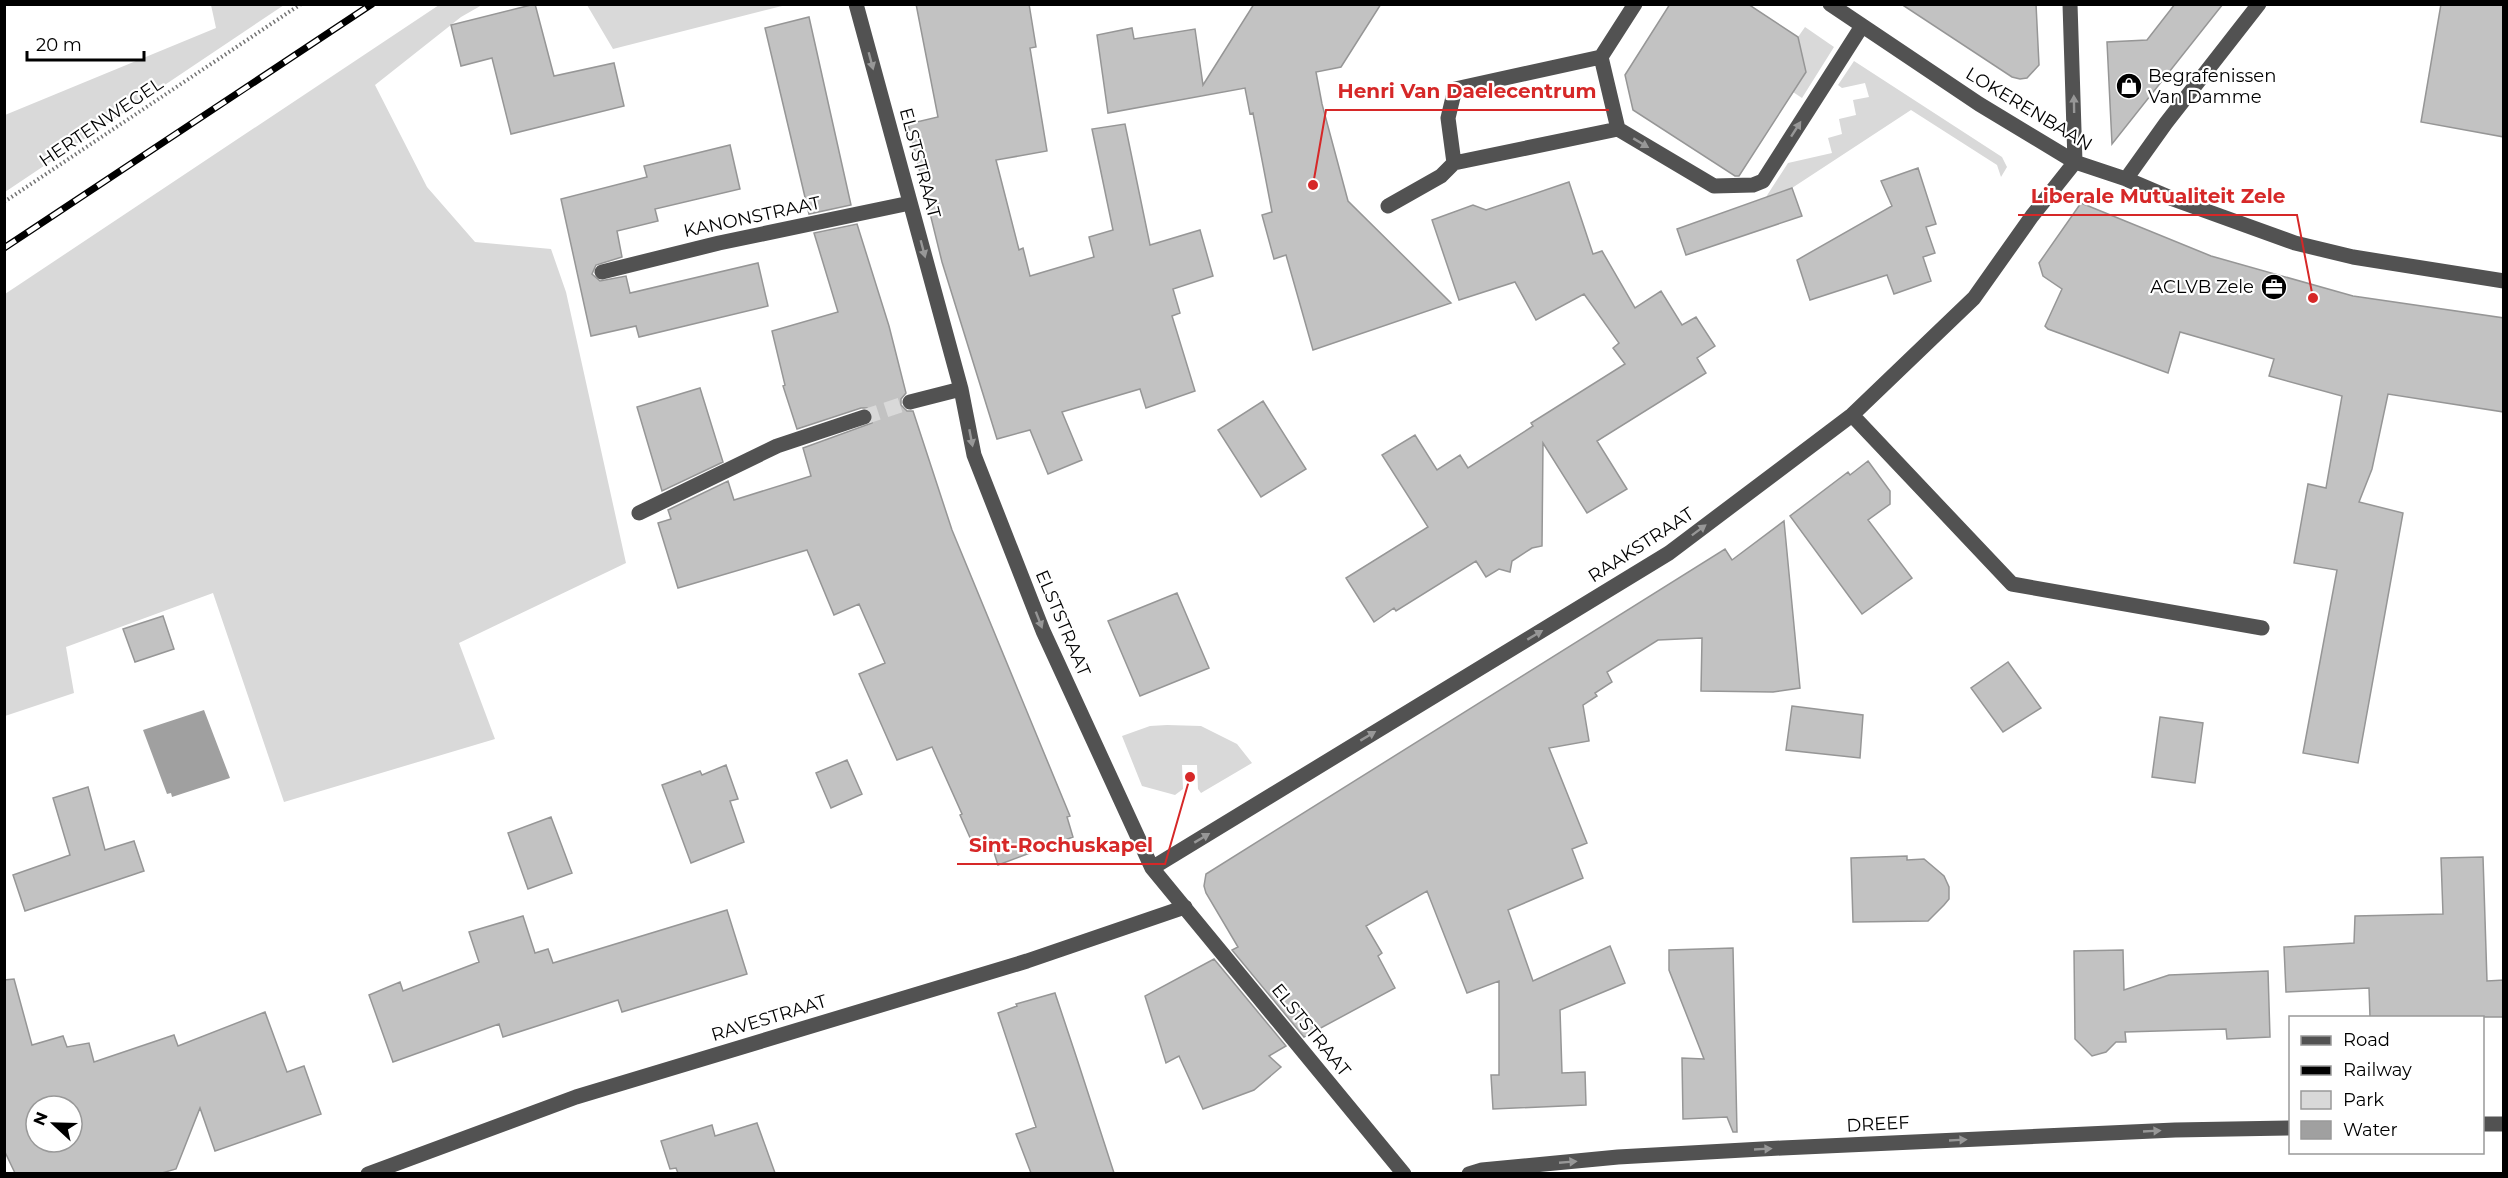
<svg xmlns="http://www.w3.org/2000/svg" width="2508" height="1178" font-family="Montserrat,sans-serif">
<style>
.green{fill:#d9d9d9}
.water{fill:#a0a0a0}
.building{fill:#c2c2c2;stroke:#969696;stroke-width:1.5;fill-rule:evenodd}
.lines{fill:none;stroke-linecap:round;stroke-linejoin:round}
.minor-tunnel{stroke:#d9d9d9;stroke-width:15;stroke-dasharray:15 8;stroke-linecap:butt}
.path{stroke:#747474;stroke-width:4;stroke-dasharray:1.5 3;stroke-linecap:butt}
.minor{stroke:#525252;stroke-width:15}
.rail-casing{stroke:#000;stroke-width:7}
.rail{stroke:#fff;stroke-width:4.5;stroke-dasharray:14;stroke-linecap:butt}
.oneway{fill:#979797}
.labels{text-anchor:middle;stroke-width:4.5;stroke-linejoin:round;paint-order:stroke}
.poi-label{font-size:18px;fill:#000;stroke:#fff;text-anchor:start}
.street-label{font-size:18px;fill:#000;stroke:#fff}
.leader{fill:none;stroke:#d62828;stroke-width:2}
.callout-dot{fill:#d62828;stroke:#fff;stroke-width:2}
.callout-label{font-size:20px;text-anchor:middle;font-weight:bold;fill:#d62828;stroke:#fff;stroke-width:4.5;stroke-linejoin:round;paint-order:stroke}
</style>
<rect width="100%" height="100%" fill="#fff"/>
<path class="green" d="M211 5H284L5 192V115L216 28Z
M439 5H482L461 17 375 85 427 187 475 242 551 249 566 292 626 563 459 643 495 739 284 802 213 593 66 647 74 693 5 716V294Z
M587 5H786L613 49Z
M1805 27 1834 47 1802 98 1793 92 1806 72 1798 37Z
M1854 61 2002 157 2007 167 2001 177 1997 165 1911 110 1792 188 1766 197 1788 163 1832 153 1828 138 1842 134 1839 119 1856 115 1853 100 1869 97 1865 83 1842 88 1838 85Z
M1167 725 1201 726 1237 744 1252 763 1201 793 1198 789 1197 765H1182L1183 789 1175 795 1142 786 1122 736 1150 726Z"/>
<path class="water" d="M204 710 230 778 172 797 171 793 167 794 143 730Z"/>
<path class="building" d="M535 4 554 76 614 63 624 106 511 134 492 58 461 66 451 25Z
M916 4H1029L1036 47 1030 48 1047 151 996 160 1019 250 1023 248 1030 276 1094 257 1089 237 1113 230 1092 129 1125 124 1150 245 1200 230 1213 276 1173 289 1180 313 1172 316 1195 391 1146 408 1140 389 1062 412 1082 460 1048 474 1030 430 997 439 942 262 908 124 938 117Z
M1254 4H1381L1341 67 1316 72 1322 104 1348 201 1451 303 1313 350 1286 255 1274 259 1262 215 1272 212 1253 113 1250 114 1245 88 1108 113 1097 35 1132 28 1134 39 1195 29 1203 85Z
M1670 4H1748L1798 37 1806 72 1739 176H1735L1633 110 1625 75Z
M1901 4H2036L2039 65 2027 78 2020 79 2012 77Z
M2175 4H2223L2112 144 2107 42 2147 40Z
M2441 4H2504V137L2421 122Z
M809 17 851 205 809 214 765 28Z
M730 145 740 189 655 209 658 221 617 231 622 257 596 265 592 274 600 281 626 276 630 293 758 263 768 306 639 337 636 326 591 336 561 199 647 177 644 166Z
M1918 168 1936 224 1926 227 1935 253 1923 257 1931 281 1894 294 1887 275 1810 300 1797 260 1892 206 1881 181Z
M1569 182 1593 254 1602 251 1635 308 1661 291 1682 325 1696 317 1715 346 1697 358 1706 373 1597 441 1627 489 1587 513 1543 443 1542 546 1532 548 1512 561 1510 572 1499 569 1486 577 1476 561 1396 611 1394 608 1374 622 1346 578 1428 527 1382 455 1415 435 1437 470 1460 455 1468 468 1533 426 1531 423 1625 364 1613 348 1619 343 1584 294 1536 320 1515 282 1459 300 1432 220 1473 205 1486 210Z
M1792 188 1802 216 1686 255 1677 229Z
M2081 203 2211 256 2353 296 2504 318V412L2388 394 2372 469 2359 502 2403 513 2358 763 2303 753 2337 570 2294 563 2308 484 2326 488 2342 396 2269 376 2274 359 2180 332 2168 373 2048 329 2045 326 2062 289 2043 276 2039 263Z
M857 224 889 326 906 393 901 399V405L907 411H913L952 530 1070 816 1067 817 1073 837 998 865 991 843 976 851 960 815 962 814 932 747 897 760 859 674 885 663 859 604 834 615 807 550 678 588 658 523 671 519 668 510 728 481 734 500 811 476 803 448 872 423 873 413 867 408H861L797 429 783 386 785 385 772 331 838 312 814 233Z
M700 388 723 462 662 491 637 407Z
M1263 401 1306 469 1261 497 1218 430Z
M1868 461 1890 491V504L1868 520 1912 578 1862 614 1790 516 1848 472 1850 475Z
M1784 521 1800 688 1773 692 1701 691 1702 638 1658 640 1607 672 1612 682 1595 693 1597 696 1583 705 1589 741 1549 748 1587 843 1572 849 1583 878 1508 910 1533 981 1610 946 1625 983 1560 1010 1562 1073 1585 1072 1586 1105 1493 1109 1491 1075H1499V981L1467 993 1427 891 1366 926 1382 953 1378 956 1395 988 1304 1037 1232 950 1238 947 1206 893 1204 886 1206 874 1725 549 1732 560Z
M1177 593 1209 668 1140 696 1108 621Z
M163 616 174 649 135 662 123 629Z
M2008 662 2041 708 2003 732 1971 688Z
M1792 706 1863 715 1860 758 1786 750Z
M2160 717 2203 723 2195 783 2152 777Z
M847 760 862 794 831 808 816 773Z
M726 765 738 799 730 801 744 842 691 863 662 785 700 771 702 775Z
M88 787 105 850 134 841 144 871 25 911 13 875 70 855 53 798Z
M551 817 572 873 528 889 508 833Z
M1907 856V860L1924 859 1944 876 1949 887V899L1944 905 1928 921 1853 922 1851 858Z
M2483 857 2487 981 2504 980V1017H2370L2369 988 2286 992 2284 947 2354 943 2355 916 2443 914 2441 858Z
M727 910 747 974 622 1012 618 1000 503 1037 499 1024 393 1062 369 995 400 982 403 991 479 962 469 932 523 916 535 953 548 949 553 963Z
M1733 948 1737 1132H1733L1727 1117 1683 1119 1682 1058 1704 1059 1669 970V950Z
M2123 950 2124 990 2169 975 2268 971 2270 1037 2227 1039 2226 1029 2125 1032 2126 1042H2116L2106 1052 2092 1056 2075 1039 2074 951Z
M1214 959 1286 1046 1269 1056 1281 1067 1254 1090 1203 1109 1179 1056 1166 1063 1145 996Z
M14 979 32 1045 63 1036 67 1047 89 1043 94 1062 174 1035 178 1046 265 1012 287 1072 304 1066 321 1114 215 1151 200 1108 176 1169 162 1173H15L4 1150V980ZM36 1106H72V1142H36Z
M1055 993 1077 1059 1114 1173H1031L1016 1134 1036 1127 998 1013 1017 1006 1016 1004Z
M757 1123 775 1173H678L676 1168 670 1169 661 1141 712 1125 715 1136Z"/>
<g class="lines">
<path class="minor-tunnel" d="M864 417 910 402"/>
<path class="path" d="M4 202 301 4"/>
<path class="minor" d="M856 4 961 389 974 455 1043 631 1152 868 1404 1174
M1635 4 1601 57 1618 129 1714 186 1753 185 1763 181 1862 26
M1830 4 1979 104 2075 162 2126 179 2173 199 2295 243 2353 257 2504 281
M2070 4 2075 162
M1454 163 1448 118 1455 89 1601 57
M2126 179 2166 123 2259 4
M1388 206 1441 176 1454 163 1618 129
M602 272 719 243 910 203
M910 402 961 389
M1852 415 2012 584 2262 628
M639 513 777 446 864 417
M1152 868 1669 553 1852 415 1974 298 2032 216 2075 162
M2482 1124H2504
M368 1174 576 1097 1027 961 1185 907
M1469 1174 1482 1170 1618 1157 1782 1148 2175 1130 2290 1128"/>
<g class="rail-casing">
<path id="rail" d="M4 248 372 4"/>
</g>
<use href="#rail" class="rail"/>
</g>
<defs><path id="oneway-solid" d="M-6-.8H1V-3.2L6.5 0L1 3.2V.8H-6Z" transform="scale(1.5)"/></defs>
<g class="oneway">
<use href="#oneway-solid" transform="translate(871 61) rotate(75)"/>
<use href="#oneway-solid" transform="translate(2074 104) rotate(-91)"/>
<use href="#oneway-solid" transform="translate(1796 129) rotate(-57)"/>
<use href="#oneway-solid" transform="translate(1641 143) rotate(31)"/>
<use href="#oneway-solid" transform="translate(923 249) rotate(75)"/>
<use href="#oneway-solid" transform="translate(971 438) rotate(79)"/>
<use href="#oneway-solid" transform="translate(1699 530) rotate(-37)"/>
<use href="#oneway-solid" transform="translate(1039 620) rotate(69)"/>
<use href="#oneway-solid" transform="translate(1535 635) rotate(-31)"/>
<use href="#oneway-solid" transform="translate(1368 736) rotate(-31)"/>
<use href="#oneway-solid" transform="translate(1202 838) rotate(-31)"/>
<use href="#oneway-solid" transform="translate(2152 1131) rotate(-3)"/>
<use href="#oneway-solid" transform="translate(1958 1140) rotate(-3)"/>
<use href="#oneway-solid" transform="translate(1763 1149) rotate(-3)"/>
<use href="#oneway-solid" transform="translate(1568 1162) rotate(-5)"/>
</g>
<defs>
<g id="shop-disc" transform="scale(1.35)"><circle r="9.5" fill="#000" stroke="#fff"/><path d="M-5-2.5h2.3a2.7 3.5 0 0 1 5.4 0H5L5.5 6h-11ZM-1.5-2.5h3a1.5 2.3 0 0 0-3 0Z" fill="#fff"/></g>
<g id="office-disc" transform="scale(1.35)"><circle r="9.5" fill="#000" stroke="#fff"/><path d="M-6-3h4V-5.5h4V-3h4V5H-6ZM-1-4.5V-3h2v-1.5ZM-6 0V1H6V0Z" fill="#fff"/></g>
</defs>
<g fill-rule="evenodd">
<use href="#shop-disc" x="2129" y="86"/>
<use href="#office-disc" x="2274" y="287"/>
</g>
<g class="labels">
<g class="poi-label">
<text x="2148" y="82">Begrafenissen<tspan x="2148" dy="21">Van Damme</tspan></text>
<text x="2254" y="293" text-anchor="end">ACLVB Zele</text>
</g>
<g class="street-label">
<text transform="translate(2029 109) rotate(31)" y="6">LOKERENBAAN</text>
<text transform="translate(101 122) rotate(-34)" y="6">HERTENWEGEL</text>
<text transform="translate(920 163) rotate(75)" y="6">ELSTSTRAAT</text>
<text transform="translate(752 217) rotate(-12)" y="6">KANONSTRAAT</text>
<text transform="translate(1641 545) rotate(-33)" y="6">RAAKSTRAAT</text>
<text transform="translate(1063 623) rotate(67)" y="6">ELSTSTRAAT</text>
<text transform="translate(769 1018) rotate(-17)" y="6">RAVESTRAAT</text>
<text transform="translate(1311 1030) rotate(51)" y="6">ELSTSTRAAT</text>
<text transform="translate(1878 1124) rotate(-3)" y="6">DREEF</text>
</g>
</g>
<path class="leader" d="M1313 185L1326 110H1609M2313 298L2297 215H2018M1190 777L1165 864H957"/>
<g class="callout-dot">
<circle cx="1313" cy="185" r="6"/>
<circle cx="2313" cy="298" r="6"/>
<circle cx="1190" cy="777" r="6"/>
</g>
<g class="callout-label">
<text x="1467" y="98">Henri Van Daelecentrum</text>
<text x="2158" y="203">Liberale Mutualiteit Zele</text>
<text x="1061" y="852">Sint-Rochuskapel</text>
</g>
<rect width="2508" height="1178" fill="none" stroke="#000000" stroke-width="12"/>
<rect x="2289" y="1016" width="195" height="138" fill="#ffffff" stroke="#999999" stroke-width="1.5"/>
<rect x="2301" y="1036" width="30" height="9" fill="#525252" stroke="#999999" stroke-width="1.5"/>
<text x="2343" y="1046" font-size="18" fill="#000000">Road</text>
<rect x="2301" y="1066" width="30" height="9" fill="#000000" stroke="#999999" stroke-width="1.5"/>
<text x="2343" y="1076" font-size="18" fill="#000000">Railway</text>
<rect x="2301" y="1091" width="30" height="18" fill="#d9d9d9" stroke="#999999" stroke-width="1.5"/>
<text x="2343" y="1106" font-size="18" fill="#000000">Park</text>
<rect x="2301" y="1121" width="30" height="18" fill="#a0a0a0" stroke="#999999" stroke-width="1.5"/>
<text x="2343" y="1136" font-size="18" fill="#000000">Water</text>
<g transform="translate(54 1124) rotate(292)"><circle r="28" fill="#ffffff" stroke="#999999" stroke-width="1.5"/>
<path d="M0-4.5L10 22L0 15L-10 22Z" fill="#000000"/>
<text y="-9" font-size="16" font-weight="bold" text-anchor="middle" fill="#000000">N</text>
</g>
<path d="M27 51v9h117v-9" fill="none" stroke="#000000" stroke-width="3"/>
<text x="36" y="51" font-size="18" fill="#000000" stroke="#ffffff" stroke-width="4.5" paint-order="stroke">20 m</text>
</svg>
